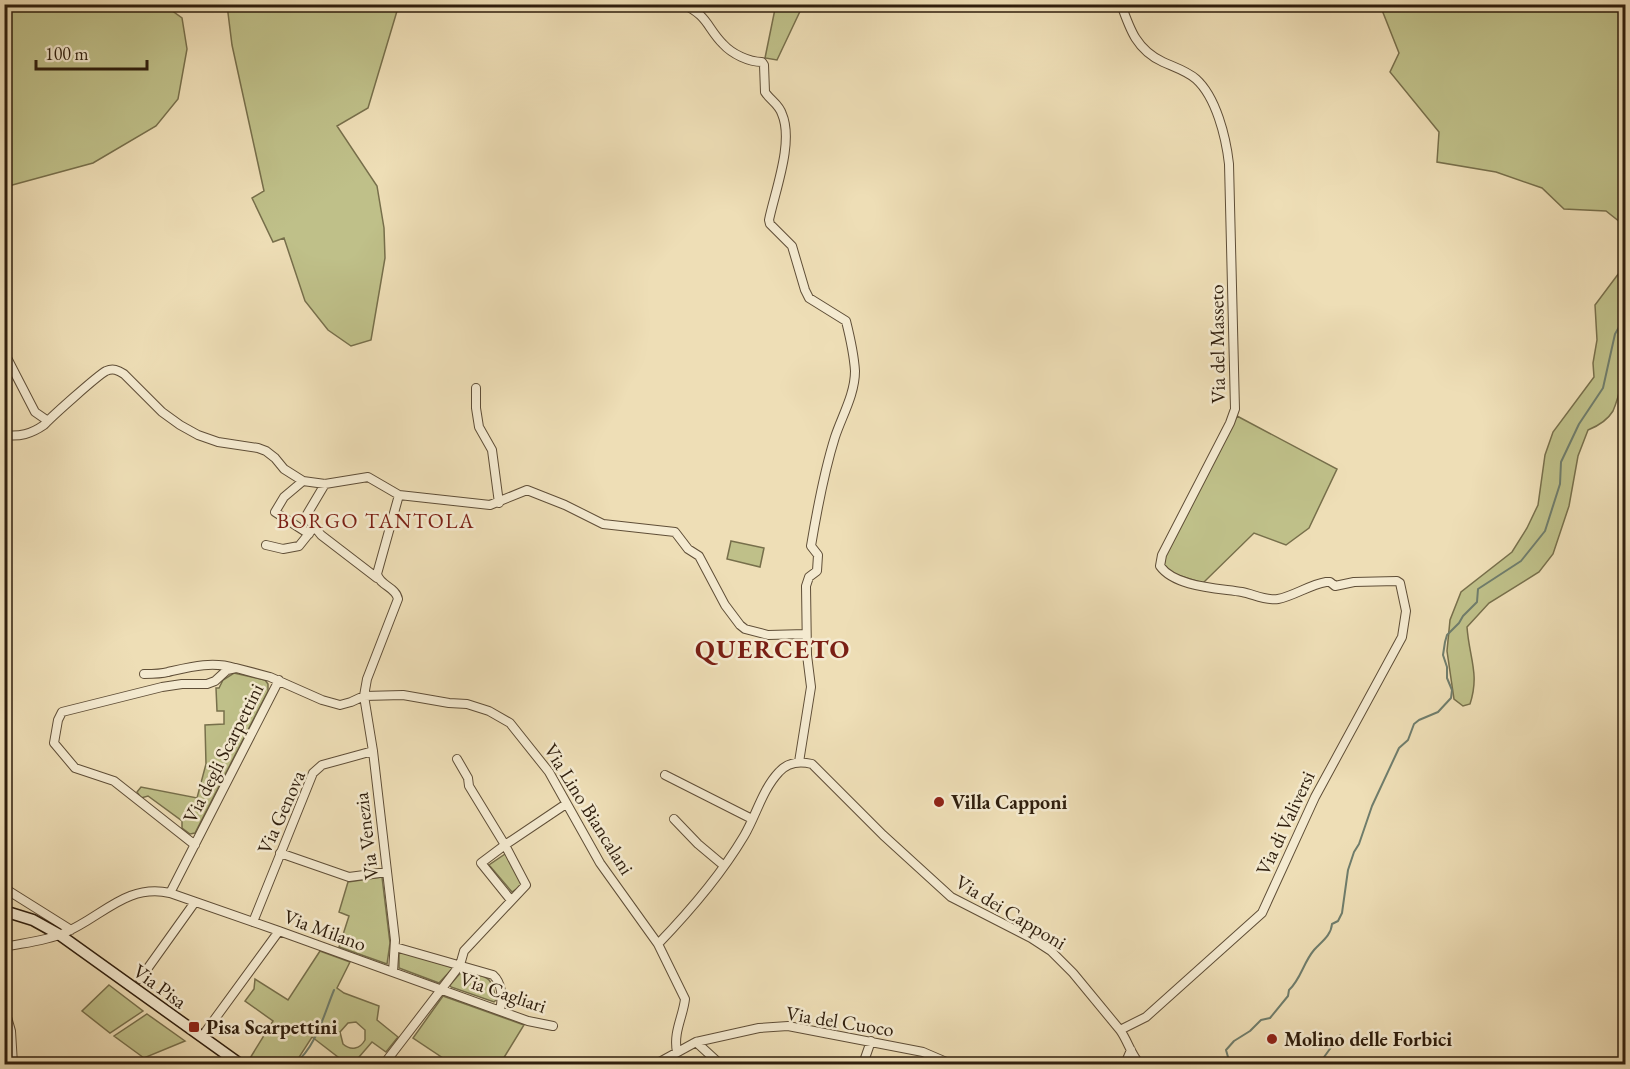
<svg xmlns="http://www.w3.org/2000/svg" width="1630" height="1069" font-family="'EB Garamond',serif">
<style>
.green{fill:#bfc089;stroke:#776f4b;stroke-width:1.5;fill-rule:evenodd}
.lines{fill:none;stroke-linecap:round;stroke-linejoin:round}
.stream{stroke:#6f7d6c;stroke-width:2}
.minor-casing{stroke:#5f4e37;stroke-width:10}
.secondary-casing{stroke:#2f1e0d;stroke-width:13}
.minor{stroke:#f4ead0;stroke-width:8}
.secondary{stroke:#f4ead0;stroke-width:10}
.poi-dot{fill:#8f2418;stroke:#f4ead0;stroke-width:2}
.labels{text-anchor:middle;stroke-width:5;stroke-linejoin:round;paint-order:stroke}
.street-label{font-size:20px;fill:#2f1e0d;stroke:#f4ead0}
.poi-label{font-size:20px;font-weight:bold;fill:#2f1e0d;stroke:#f4ead0;text-anchor:start}
.neighbourhood-label{font-size:21px;letter-spacing:1.5px;fill:#7a1f14;stroke:#f4ead0}
.district-label{font-size:26px;font-weight:bold;letter-spacing:1.5px;fill:#7a1f14;stroke:#f4ead0}
</style>
<rect width="100%" height="100%" fill="#eedeb6"/>
<filter id="stains"><feTurbulence type="fractalNoise" baseFrequency=".00333" numOctaves="4"/><feColorMatrix values="0 0 0 0 .2 0 0 0 0 .09 0 0 0 0 .02 0 0 0 .5 -.17"/></filter>
<radialGradient id="worn" r=".72"><stop offset=".6" stop-color="#630" stop-opacity="0"/><stop offset="1" stop-color="#630" stop-opacity=".3"/></radialGradient>
<path class="green" d="M5 4 164 5 182 18 187 49 178 99 156 126 93 163 5 187Z
M776 4 803 5 777 60 765 58Z
M227 5H408L397 11 368 108 337 126 377 186 384 228 385 258 371 340 351 346 328 330 305 301 284 238 273 242 252 198 264 191 232 45Z
M1380 5H1625V226L1606 211 1564 209 1542 188 1496 172 1437 162 1439 132 1390 72 1399 53Z
M1625 265C1626 309 1630 371 1613 411 1607 421 1598 426 1588 430L1578 456 1569 506 1553 554 1539 572 1489 603 1467 627C1469 657 1480 674 1470 704L1463 706 1454 699 1447 651 1450 620 1461 592 1512 552 1527 528 1538 505 1545 455 1553 432 1594 377 1593 363 1597 340 1595 305Z
M1237 416 1337 469 1309 528 1286 545 1254 533 1203 583 1171 573 1164 567 1165 555Z
M731 541 764 548 760 567 727 559Z
M234 673 265 680 268 684V691L195 833 190 834 182 828V821L148 796 141 798 137 792 141 787 197 798 206 764 205 725 224 724V711H217L216 688H219L223 680Z
M508 852 524 884 512 892 489 865Z
M382 877 390 943 387 964 339 947 349 916 339 912 348 882Z
M320 951 350 962 337 988 344 993 379 1006 377 1020 398 1037 386 1052 372 1042 353 1064H341L343 1061 312 1037 298 1059 288 1064H249L247 1063 273 1021 245 1001 254 989 255 979 288 1000ZM356 1022 365 1030V1040C360 1049 351 1051 343 1044L340 1032 348 1023Z
M401 952 451 967 452 969 439 983 399 968V953Z
M463 970C487 978 491 973 496 1000L494 1002 451 987 450 985Z
M109 985 143 1011 110 1033 82 1011Z
M443 996 524 1025 500 1064H452L413 1038Z
M147 1014 185 1041 144 1058 114 1036Z"/>
<g class="lines">
<path class="stream" d="M294 1064C316 1048 324 1014 334 990
M1230 1064 1226 1050 1234 1041 1250 1031 1261 1020 1270 1018 1288 996 1289 990C1301 979 1303 963 1314 950 1321 942 1331 936 1332 924L1338 921 1342 913 1348 870 1354 852 1359 844 1372 806 1399 748 1408 740 1414 724 1419 720 1438 712 1451 698 1452 690 1447 678V667L1443 655 1445 642 1447 635 1459 623 1463 616 1477 602 1478 589 1521 561 1545 531 1560 484 1561 462 1579 424 1603 388 1615 334 1626 315
M1319 1064 1340 1035"/>
<g class="minor-casing">
<path id="minor" d="M682 4C708 15 707 28 723 44 732 54 749 62 762 62L764 65 765 92C770 100 779 104 782 114 794 142 775 191 769 220L770 224 792 246 805 290 809 298 846 321C850 337 854 355 855 371 855 394 842 416 835 437 824 472 817 510 811 546L818 555 817 571 809 577 806 586 807 655 811 687 799 762
M4 352 35 412 48 421
M476 388V408L479 427 492 450 499 503
M4 435C20 437 31 434 44 425 50 418 98 375 106 371 113 368 118 370 124 374L162 412 180 425 198 435 218 442 258 448 266 451 275 458 284 469 303 481 325 484 368 477 399 495 490 505 527 490 565 505 603 524 675 532 688 549 699 556 725 605 740 625 745 629 768 635 806 634
M303 481 284 497 275 512 309 534
M325 484 306 516 321 535 377 578
M266 545 283 549 299 546 311 531
M144 674C152 674 161 674 168 672 190 667 212 661 235 668
M457 759 468 778 469 786 505 845 566 804
M665 775 752 819
M674 819 698 844 723 865
M195 845 114 781 75 768 54 743 58 720 62 712 162 687 182 684H207L215 681 227 670 236 668 270 677 322 700 340 705 351 702 364 696 403 695 449 703 467 704 489 711 510 723 549 772 600 863 658 944 685 999C683 1017 673 1032 677 1052
M280 853 349 877 387 872
M4 888 71 930
M170 893 279 931 528 1021 553 1026
M253 922 313 773 322 765 373 751
M658 944C687 914 722 873 744 836 756 816 762 790 779 772 788 762 800 761 812 764L883 835 951 897 1031 938 1051 951 1073 973 1120 1030C1128 1041 1131 1055 1140 1064
M4 947C23 943 46 941 64 933 101 918 126 883 170 893L279 680
M395 947 493 975C502 983 503 998 500 1010
M393 972 395 940 373 751 364 696 367 679 398 599C396 587 380 586 377 574L399 495
M140 979 195 902
M4 1007 11 1031 13 1064
M1120 1030 1146 1017 1262 913 1315 797 1402 637 1406 611 1400 583 1397 581 1354 582 1335 586 1330 582H1326C1309 585 1294 596 1278 599 1266 601 1253 594 1242 592 1217 588 1175 587 1160 566L1162 555 1230 423 1235 409 1229 164C1226 137 1216 97 1196 79 1187 71 1174 67 1163 62 1137 50 1130 30 1121 4
M206 1031 279 931
M696 1042 720 1064
M384 1064 460 965 464 951 526 885 505 845 481 863 510 899
M656 1064 696 1042 759 1028 788 1026 923 1052 951 1064
M863 1064 871 1041
M1125 1064 1131 1050"/>
</g>
<g class="secondary-casing">
<path id="secondary" d="M4 911 33 920 60 935 240 1064"/>
</g>
<use href="#minor" class="minor"/>
<use href="#secondary" class="secondary"/>
</g>
<g class="poi-dot">
<circle cx="939" cy="802" r="6"/>
<rect x="188" y="1021" width="12" height="12" rx="3"/>
<circle cx="1272" cy="1039" r="6"/>
</g>
<g class="labels">
<g class="street-label">
<text transform="translate(1217 344) rotate(-91)" y="7">Via del Masseto</text>
<text transform="translate(223 753) rotate(-63)" y="7">Via degli Scarpettini</text>
<text transform="translate(589 809) rotate(58)" y="7">Via Lino Biancalani</text>
<text transform="translate(281 812) rotate(-66)" y="7">Via Genova</text>
<text transform="translate(1285 823) rotate(-65)" y="7">Via di Valiversi</text>
<text transform="translate(366 836) rotate(-97)" y="7">Via Venezia</text>
<text transform="translate(1011 912) rotate(31)" y="7">Via dei Capponi</text>
<text transform="translate(325 930) rotate(20)" y="7">Via Milano</text>
<text transform="translate(160 986) rotate(36)" y="7">Via Pisa</text>
<text transform="translate(503 992) rotate(19)" y="7">Via Cagliari</text>
<text transform="translate(840 1021) rotate(9)" y="7">Via del Cuoco</text>
</g>
<g class="poi-label">
<text x="951" y="809">Villa Capponi</text>
<text x="206" y="1034">Pisa Scarpettini</text>
<text x="1284" y="1046">Molino delle Forbici</text>
</g>
<g class="neighbourhood-label">
<text x="376" y="528">BORGO TANTOLA</text>
</g>
<g class="district-label">
<text x="773" y="658">QUERCETO</text>
</g>
</g>
<rect width="1630" height="1069" fill="none" stroke="#eedeb6" stroke-width="24"/>
<rect x="6" y="6" width="1618" height="1057" fill="none" stroke="#2f1e0d" stroke-width="3"/>
<rect x="12" y="12" width="1606" height="1045" fill="none" stroke="#2f1e0d" stroke-width="1.5"/>
<path d="M36 60v9h111v-9" fill="none" stroke="#2f1e0d" stroke-width="3"/>
<text x="45" y="60" font-size="18" fill="#2f1e0d" stroke="#f4ead0" stroke-width="4.5" paint-order="stroke">100 m</text>
<rect width="100%" height="100%" filter="url(#stains)"/>
<rect width="100%" height="100%" fill="url(#worn)"/>
</svg>
